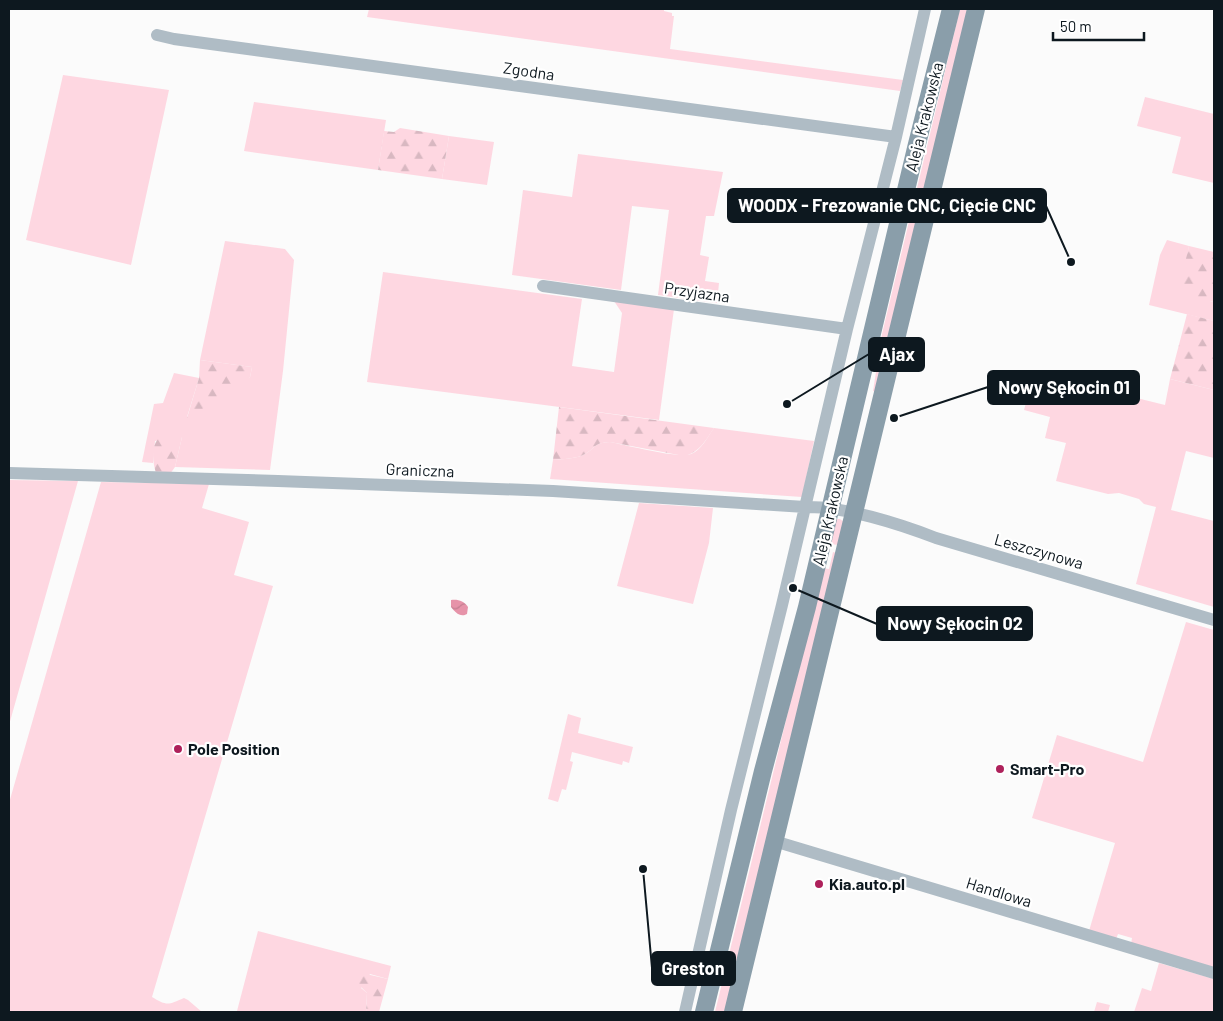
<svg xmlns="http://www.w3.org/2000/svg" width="1223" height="1021" font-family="Barlow,sans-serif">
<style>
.grass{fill:#fed7e1}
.forest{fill:url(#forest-firs)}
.water{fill:url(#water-waves)}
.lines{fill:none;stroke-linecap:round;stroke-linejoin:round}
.street{stroke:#afbcc5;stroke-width:12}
.secondary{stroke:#8a9eaa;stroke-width:18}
.poi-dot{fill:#ae215b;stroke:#fff;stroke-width:2}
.labels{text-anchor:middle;stroke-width:4.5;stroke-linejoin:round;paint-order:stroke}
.street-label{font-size:16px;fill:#0d181f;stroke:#fff}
.poi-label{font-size:16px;font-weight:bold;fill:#0d181f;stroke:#fff;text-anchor:start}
.leader{fill:none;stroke:#0d181f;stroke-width:2}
.callout-dot{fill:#0d181f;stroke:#fff;stroke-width:2}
.callout{fill:#0d181f;stroke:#0d181f;stroke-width:2}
.callout-label{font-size:18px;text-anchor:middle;font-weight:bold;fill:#fff}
</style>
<defs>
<pattern id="forest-firs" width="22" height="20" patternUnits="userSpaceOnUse" patternTransform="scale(1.25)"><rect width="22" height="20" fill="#fed7e1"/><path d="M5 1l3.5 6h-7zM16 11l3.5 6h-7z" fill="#d8b8c1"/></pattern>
<pattern id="water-waves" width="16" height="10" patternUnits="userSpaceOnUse" patternTransform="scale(1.25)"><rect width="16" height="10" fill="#e693a9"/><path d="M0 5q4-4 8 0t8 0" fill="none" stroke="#c47e91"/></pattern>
</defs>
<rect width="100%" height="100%" fill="#fbfbfb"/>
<path class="grass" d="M369 9H664V11L672 13V16H674L670 49 903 80 900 91 367 17Z
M960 9H969L875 392 873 391 882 334Z
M63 75 169 90 131 265 26 240Z
M1145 97 1214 114V183L1172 173 1181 137 1137 126Z
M254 102 386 120 378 170 244 151Z
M449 136 494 142 487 185 442 179Z
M578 154 723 172 714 216H706L700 255 709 257 705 281 719 283 717 303 658 295 669 210 632 206 621 290 512 275 523 190 572 197Z
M1167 240 1189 246 1186 263 1211 302H1214V321L1149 305 1160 255Z
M225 241 285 249 294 260 283 371 270 470 175 467 182 437 155 441 153 463 142 462 154 404 163 403 174 373 199 378 187 417 250 377 252 367 200 360Z
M383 272 582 299 572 366 614 372 622 313 614 301 674 309 659 420 367 382Z
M1170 379 1214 390V458L1186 451 1171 510 1214 521V607L1136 584 1156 507 1144 504 1139 499 1119 493 1108 494 1056 481 1066 443 1045 438 1050 417 1024 410 1031 385 1049 393H1074L1080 384 1165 405Z
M714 428 814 441 802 497 550 479 553 460C563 459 576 459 585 454 597 447 593 443 610 442 626 445 679 459 691 454 701 451 708 436 714 428Z
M9 480 78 481 9 725Z
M101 482 209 484 202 508 249 522 234 575 273 586 152 997C167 1006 168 1005 184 998L188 1000 202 1012H9V803Z
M639 503 713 508 709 543 693 604 617 586Z
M837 519H840L844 522 838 545 831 544 827 561H825L835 521Z
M833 552 837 553 725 1012H715L823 568 829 569Z
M1186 622 1214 630V968L1131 944 1132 938 1118 934 1116 939 1089 931 1115 843 1032 818 1057 735 1143 762Z
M568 714 581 718 578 733 633 747 629 763 623 761 622 765 572 752 570 761 573 762 566 790 562 789 558 802 548 799Z
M258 931 391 966 388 979 370 974 361 988 367 993 366 1012H232V1011H237Z
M1159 963 1214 979V1012H1134L1142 988 1151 991Z
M1097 1002 1110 1005 1108 1012H1094Z"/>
<path class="forest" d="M400 128 449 136 442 179 378 170 384 131 394 132Z
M1189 246 1214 252V302L1193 299 1182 291 1181 280Z
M1187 314 1214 321V390L1170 379Z
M200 360 252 367 250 377 243 385 187 418 199 378Z
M559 407 714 428C706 440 699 453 684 456L610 442C593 443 597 447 585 454 576 459 563 459 553 460Z
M165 434 182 437 175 467 170 474 156 473C152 460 150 440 165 434Z
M366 974 388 979 379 1012H366L367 993 358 984 360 977Z"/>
<path class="water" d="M451 600C458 599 464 601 468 607L467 614C460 618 455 612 451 607Z"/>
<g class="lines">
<path class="street" d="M157 35 174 39 896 137
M543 286 847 329
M9 473 278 481 553 491 805 507C844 506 900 524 936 538L1214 620
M774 841 1214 973
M685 1012 731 810 782 605 847 329 896 137 925 9"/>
<path class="secondary" d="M704 1012 763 771 807 607 916 148 951 9
M733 1012 976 9"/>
</g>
<g class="poi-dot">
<circle cx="178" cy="749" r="5"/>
<circle cx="1000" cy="769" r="5"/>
<circle cx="819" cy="884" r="5"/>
</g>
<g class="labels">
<g class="street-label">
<text transform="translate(529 71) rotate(8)" y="6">Zgodna</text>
<text transform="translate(924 117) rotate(-76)" y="6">Aleja Krakowska</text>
<text transform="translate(697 292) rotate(8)" y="6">Przyjazna</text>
<text transform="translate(420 470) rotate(2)" y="6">Graniczna</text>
<text transform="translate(830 511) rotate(-77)" y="6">Aleja Krakowska</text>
<text transform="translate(1039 551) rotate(16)" y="6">Leszczynowa</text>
<text transform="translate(999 892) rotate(17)" y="6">Handlowa</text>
</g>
<g class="poi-label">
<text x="188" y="755">Pole Position</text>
<text x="1010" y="775">Smart-Pro</text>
<text x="829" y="890">Kia.auto.pl</text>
</g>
</g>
<path class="leader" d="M1071 262L1046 206M787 404L869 354M894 418L988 387M793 588L877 624M643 869L652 968"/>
<g class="callout-dot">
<circle cx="1071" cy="262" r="5"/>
<circle cx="787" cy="404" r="5"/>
<circle cx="894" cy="418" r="5"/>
<circle cx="793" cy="588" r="5"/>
<circle cx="643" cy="869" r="5"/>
</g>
<g class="callout">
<rect x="728" y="189" width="318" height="33" rx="5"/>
<rect x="869" y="338" width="55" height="33" rx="5"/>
<rect x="988" y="371" width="151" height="33" rx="5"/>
<rect x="877" y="607" width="155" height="33" rx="5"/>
<rect x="652" y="952" width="83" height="33" rx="5"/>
</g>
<g class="callout-label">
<text x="887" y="212">WOODX - Frezowanie CNC, Cięcie CNC</text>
<text x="897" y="361">Ajax</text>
<text x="1064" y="394">Nowy Sękocin 01</text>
<text x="955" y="630">Nowy Sękocin 02</text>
<text x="693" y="975">Greston</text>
</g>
<rect width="1223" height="1021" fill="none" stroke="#0d181f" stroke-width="20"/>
<path d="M1053 32v8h91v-8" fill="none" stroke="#0d181f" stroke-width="2.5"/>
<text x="1060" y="32" font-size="15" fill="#0d181f" stroke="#ffffff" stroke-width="4" paint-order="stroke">50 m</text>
</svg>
